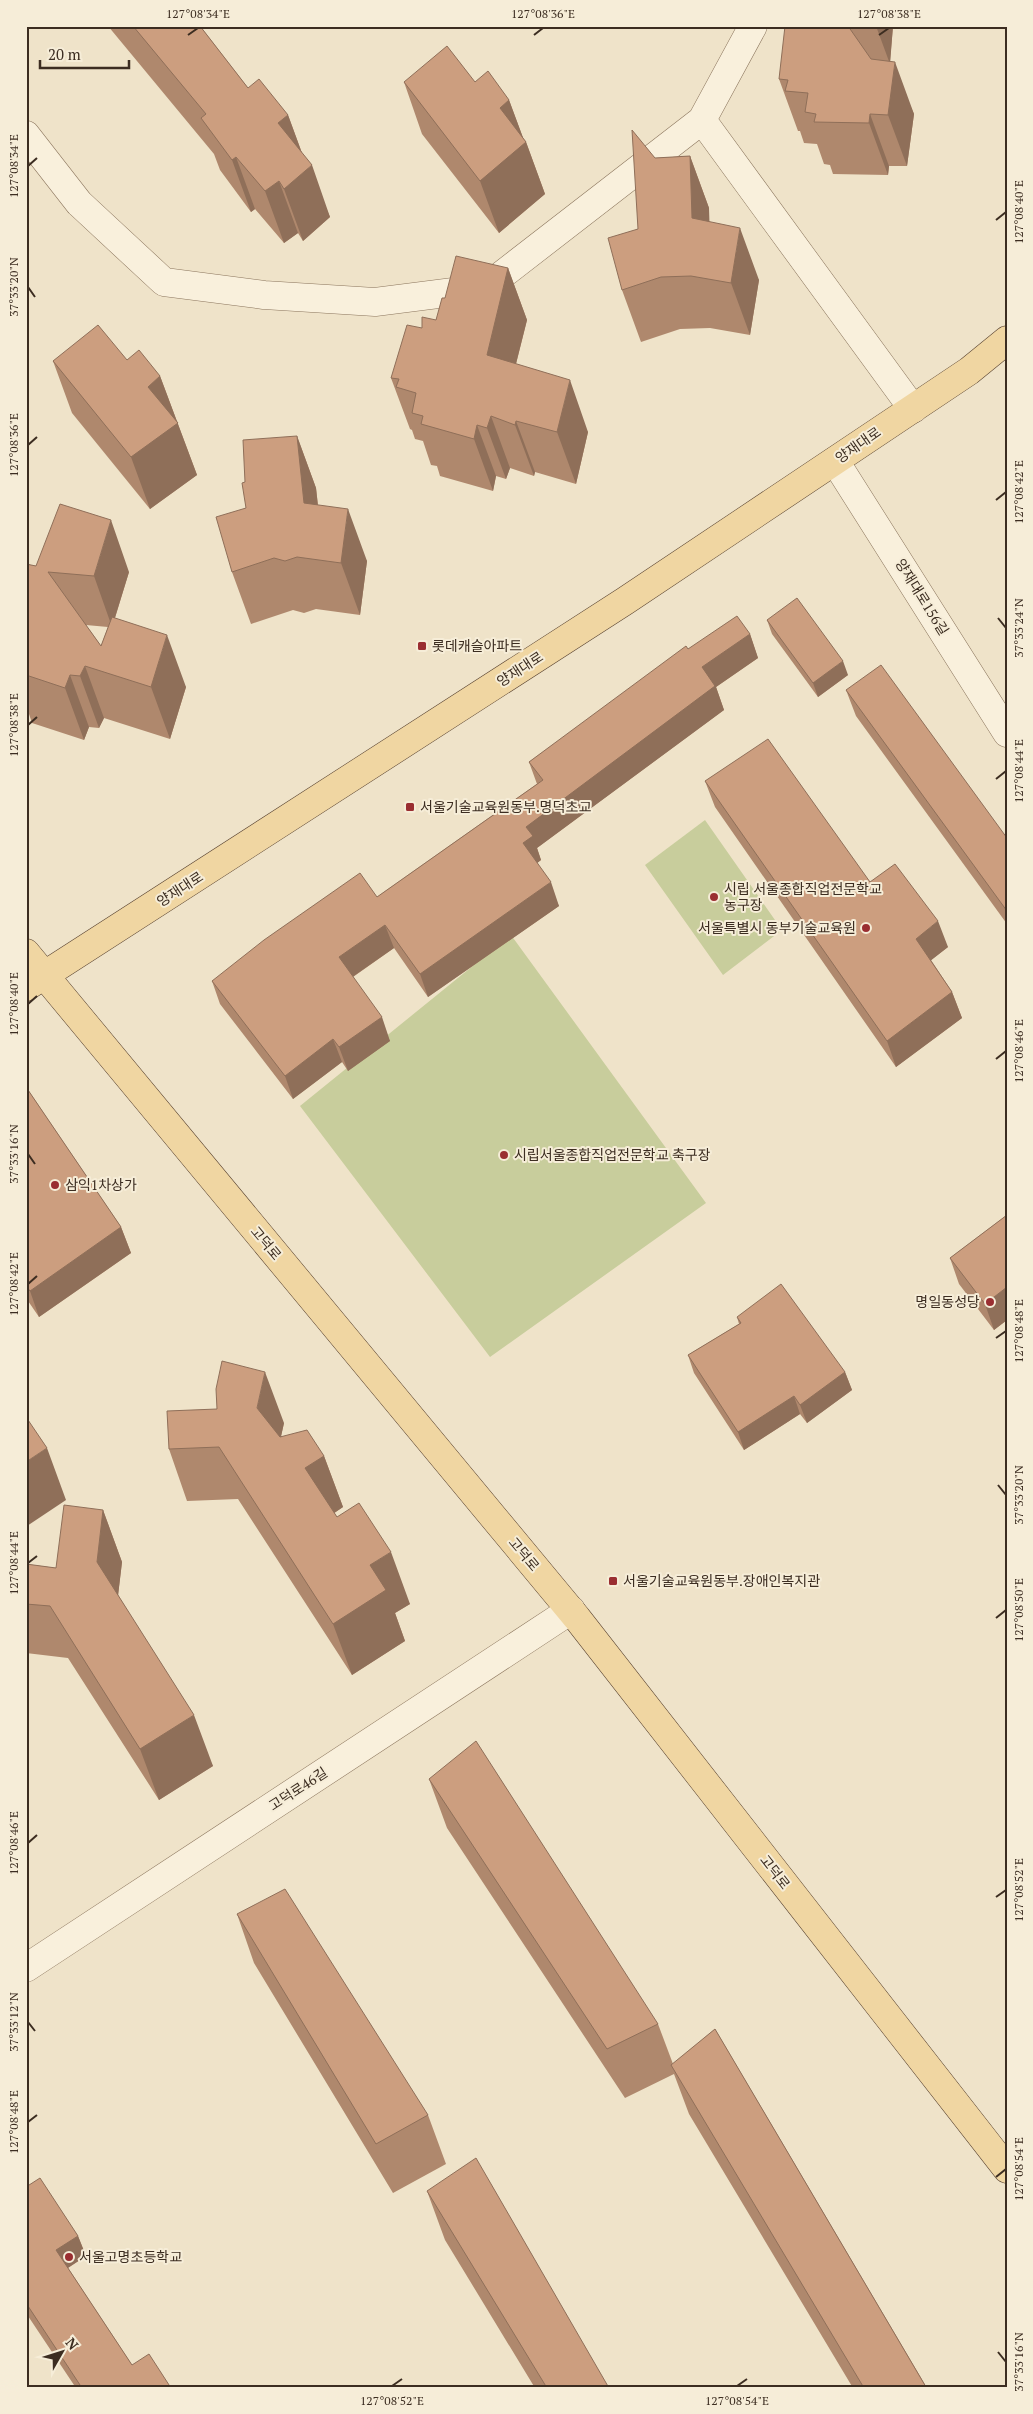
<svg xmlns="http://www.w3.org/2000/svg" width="1033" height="2414" font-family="'PT Serif','Noto Sans KR',serif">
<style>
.park{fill:#c8cd9c}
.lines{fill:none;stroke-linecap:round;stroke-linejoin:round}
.minor-casing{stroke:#8b755d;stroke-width:29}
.major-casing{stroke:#594331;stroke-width:29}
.minor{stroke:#f9f0dc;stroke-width:28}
.major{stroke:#f0d6a2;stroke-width:28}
.wall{fill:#af886d;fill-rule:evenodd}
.shaded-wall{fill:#8f6f59}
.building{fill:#cc9e7f;stroke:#8f6f59}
.ticks{fill:none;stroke:#3c2d21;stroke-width:2}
.poi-dot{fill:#9a2e31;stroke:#f6edd8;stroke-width:2}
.labels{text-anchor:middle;stroke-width:4;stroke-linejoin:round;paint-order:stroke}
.street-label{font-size:14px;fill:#3c2d21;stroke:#f6edd8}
.poi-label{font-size:14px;fill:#3c2d21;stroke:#f6edd8;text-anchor:start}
.neatline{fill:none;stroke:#3c2d21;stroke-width:2}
.ticks-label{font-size:12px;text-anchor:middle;fill:#3c2d21}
</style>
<rect width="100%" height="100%" fill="#efe3c9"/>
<path class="park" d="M705 820 782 930 723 975 645 865Z
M511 935 706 1203 490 1357 300 1106Z"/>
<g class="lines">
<g class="minor-casing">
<path id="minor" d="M753 26 702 120 913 409
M26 135 79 203 164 282 264 295 375 302 485 288 702 120
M835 461 1007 733
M26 1968 571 1610"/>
</g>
<g class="major-casing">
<path id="major" d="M26 953 577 1618 1007 2169
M26 987 625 601 969 371 1007 340"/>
</g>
<use href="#minor" class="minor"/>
<use href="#major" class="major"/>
</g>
<path class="wall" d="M108 26H200L248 88 288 115 302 153 330 217 303 241 298 233 284 243 255 209 251 212 220 170 214 154Z
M800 26H893L890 61 914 114 907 166H889L888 175 833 174 830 165 824 164 817 144 804 143 800 131H798L779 79Z
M404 82H475L509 100 523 138 526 142 545 194 499 233 422 134Z
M690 156 709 208V222L759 280 750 335 710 328 680 329 641 342 622 290 638 229 655 158Z
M508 268 527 320 516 364 588 432 576 484 535 472 534 476 510 468 506 479 496 476 493 491 440 476 437 466 431 465 423 441 415 439 412 430 410 429 391 378 422 328 436 320 445 298Z
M127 360 160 376 197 475 150 509 72 413 53 361Z
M297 436 316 488 318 505 367 561 360 615 316 609 304 613 293 610 251 624 232 572 246 508 245 482Z
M26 564 36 566 129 572 115 618 186 687 170 739 104 718 99 728 89 727 84 740 32 723 29 714 26 713ZM86 625 108 627 101 646Z
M767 620 848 675 818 697 772 634Z
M750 634 758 658 716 687 724 710 537 848 541 860 537 863 559 906 428 997 394 948 353 977 390 1041 348 1071 342 1062 293 1099 220 1004 212 981 377 897 537 784 529 762 688 649Z
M846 690 1007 838V924L856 716Z
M705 781 870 882 948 947 931 960 952 992 962 1018 896 1067 715 807Z
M26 1087 121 1227 131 1253 39 1317 26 1298Z
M1007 1215V1320L994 1330 959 1284 950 1258Z
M737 1317 845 1372 852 1390 807 1423 800 1414 744 1450 694 1373 688 1355 739 1324Z
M284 1423 281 1436 324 1456 343 1507 334 1513 337 1517 410 1604 395 1613 405 1641 352 1675 238 1499 187 1501 169 1449Z
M103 1510 122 1562 118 1595 213 1766 159 1800 68 1658 26 1653V1564L56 1568Z
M429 1779 658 2024 673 2064 715 2029 927 2388H853L689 2114 674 2074 625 2098 447 1828Z
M237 1914 428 2115 446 2164 393 2193 254 1963Z
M26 2187 78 2236 86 2256 68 2268 132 2365 171 2388H76L26 2313Z
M427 2191 609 2388H535L445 2240Z"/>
<path class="shaded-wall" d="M876 26H893L890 64Z
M895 62 914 114 907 166 888 115Z
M509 100 525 143 526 142 545 194 499 233 480 181 500 108Z
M870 114 889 166 888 175 869 123Z
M288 115 307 167 278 123Z
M690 156 709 208 711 270 692 218Z
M236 157 255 209 251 212 232 160Z
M312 165 330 217 303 241 284 189Z
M279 181 298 233 284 243 265 191Z
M740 228 759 280 750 335 731 283Z
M508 268 527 320 505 407 487 355Z
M160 376 197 475 150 509 131 457 148 387Z
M570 380 588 432 576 484 557 432Z
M491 416 510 468 506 479 487 428Z
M516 421 535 472 534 476 515 425Z
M477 425 496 476 493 491 474 439Z
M297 436 316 488 323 555 304 503Z
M348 509 367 561 360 615 341 563Z
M111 520 129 572 112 627 94 576Z
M750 634 758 658 716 687 724 710 537 848 541 860 532 867 523 843 526 827 702 667Z
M167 635 186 687 170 739 151 687Z
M843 661 848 675 818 697 813 683Z
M85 666 104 718 99 728 80 676Z
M70 675 89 727 84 740 65 688Z
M551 882 559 906 428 997 420 974Z
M938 921 948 947 925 965 916 939Z
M385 925 394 948 348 980 339 957Z
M952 992 962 1018 896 1067 887 1041Z
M382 1017 390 1041 348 1071 339 1047Z
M333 1039 342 1062 293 1099 285 1076Z
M121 1227 131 1253 39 1317 30 1291Z
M1007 1287V1320L994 1330 985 1304Z
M265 1372 284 1423 276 1459 257 1408Z
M845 1372 852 1390 807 1423 800 1405Z
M794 1396 800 1414 744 1450 738 1432Z
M47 1448 66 1500 27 1526 26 1523V1462Z
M324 1456 343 1507 324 1520 305 1468Z
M103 1510 122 1562 116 1613 97 1562Z
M391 1552 410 1604 395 1613 405 1641 352 1675 333 1624 370 1565Z
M194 1715 213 1766 159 1800 140 1749Z
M78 2236 86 2256 63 2271 56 2250Z"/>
<path class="building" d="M133 26H200L248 88 259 79 288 115 278 123 312 165 284 189 279 181 265 191 236 157 232 160 201 118 206 114Z
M785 26 800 27V26H848L871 59 895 62 888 115 870 114 869 123 814 122 816 114 805 112 808 93 785 91 788 80 779 79Z
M447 46 475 82 488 71 509 100 500 108 526 142 480 181 404 82Z
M632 130 655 158 690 156 692 218 740 228 731 283 691 276 661 277 622 290 608 238 638 229Z
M456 256 508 268 487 355 570 380 557 432 516 421 515 425 491 416 487 428 477 425 474 439 421 424 423 416 412 413 416 393 396 387 399 379 391 378 407 325 422 328V317L436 320 442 298H445Z
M98 325 127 360 139 350 160 376 148 387 178 423 131 457 53 361Z
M297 436 304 503 348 509 341 563 297 557 285 561 274 558 232 572 216 517 246 508 242 483 245 482 243 440Z
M60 504 111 520 94 576 48 572 101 646 112 617 167 635 151 687 85 666 80 676 70 675 65 688 26 675V564L36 566Z
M797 598 843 661 813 683 767 620Z
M737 616 750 634 702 667 715 686 526 827 533 836 523 843 551 882 420 974 385 925 339 957 382 1017 339 1047 333 1039 285 1076 212 981 264 940 360 873 377 897 543 780 529 762 686 646 688 649Z
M881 665 1007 838V911L846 690Z
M768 739 870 882 895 864 938 921 916 939 952 992 887 1041 705 781Z
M26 1087 121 1227 30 1291 26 1286Z
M1007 1215V1287L985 1304 950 1258Z
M781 1284 845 1372 800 1405 794 1396 738 1432 688 1355 741 1323 737 1317Z
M222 1361 265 1372 257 1408 280 1437 307 1430 324 1456 305 1468 337 1517 359 1503 391 1552 370 1565 386 1590 333 1624 219 1447 169 1449 167 1411 217 1409 216 1389Z
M26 1417 47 1448 26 1462Z
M64 1505 103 1510 97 1562 194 1715 140 1749 50 1606 26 1604V1564L56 1568Z
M476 1741 658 2024 607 2049 429 1779Z
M285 1889 428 2115 376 2144 237 1914Z
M715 2029 926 2387 924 2388H864L671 2065Z
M476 2158 609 2388H547L427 2191Z
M40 2178 78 2236 56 2250 132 2365 149 2354 171 2388H82L26 2303V2187Z"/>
<path class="ticks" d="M188 35 198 28M534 35 543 28M879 35 889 28M28 166 37 158M996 220 1006 212M28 287 35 297M28 445 37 437M996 500 1006 492M998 618 1006 628M28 725 37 717M996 779 1006 771M28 1004 37 996M996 1059 1006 1051M28 1154 35 1164M28 1284 37 1276M996 1338 1006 1331M998 1485 1006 1495M28 1563 37 1556M996 1618 1006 1610M28 1843 37 1835M996 1897 1006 1890M28 2022 35 2031M28 2122 37 2115M996 2177 1006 2169M998 2352 1006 2362M392 2386 402 2379M737 2386 747 2379"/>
<g class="poi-dot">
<rect x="417" y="641" width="10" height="10" rx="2.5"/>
<rect x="405" y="802" width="10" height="10" rx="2.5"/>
<circle cx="714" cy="897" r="5"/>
<circle cx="866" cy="928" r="5"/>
<circle cx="504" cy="1155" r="5"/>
<circle cx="55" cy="1185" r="5"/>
<circle cx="990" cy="1302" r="5"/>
<rect x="608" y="1576" width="10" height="10" rx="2.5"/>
<circle cx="69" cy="2257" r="5"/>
</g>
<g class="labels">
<g class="street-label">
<text transform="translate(858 445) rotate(-35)" y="5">양재대로</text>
<text transform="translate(922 597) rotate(58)" y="5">양재대로156길</text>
<text transform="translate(520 669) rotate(-33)" y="5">양재대로</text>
<text transform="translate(180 889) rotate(-33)" y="5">양재대로</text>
<text transform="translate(266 1243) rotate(50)" y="5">고덕로</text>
<text transform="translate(524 1554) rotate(50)" y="5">고덕로</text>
<text transform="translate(298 1789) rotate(-33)" y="5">고덕로46길</text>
<text transform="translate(775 1872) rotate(52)" y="5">고덕로</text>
</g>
<g class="poi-label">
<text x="432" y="651">롯데캐슬아파트</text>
<text x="420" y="812">서울기술교육원동부.명덕초교</text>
<text x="724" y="894">시립 서울종합직업전문학교<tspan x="724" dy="16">농구장</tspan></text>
<text x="856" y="933" text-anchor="end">서울특별시 동부기술교육원</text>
<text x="514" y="1160">시립서울종합직업전문학교 축구장</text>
<text x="65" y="1190">삼익1차상가</text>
<text x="980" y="1307" text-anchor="end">명일동성당</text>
<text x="623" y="1586">서울기술교육원동부.장애인복지관</text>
<text x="79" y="2262">서울고명초등학교</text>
</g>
</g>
<rect width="1033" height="2414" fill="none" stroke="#f6edd8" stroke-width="55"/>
<g transform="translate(62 2352) rotate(51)" stroke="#f6edd8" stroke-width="4" paint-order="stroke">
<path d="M0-4L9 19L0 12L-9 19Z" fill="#3c2d21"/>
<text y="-8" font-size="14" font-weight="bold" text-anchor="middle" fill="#3c2d21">N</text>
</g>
<path d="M40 60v8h89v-8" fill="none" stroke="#3c2d21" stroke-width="2.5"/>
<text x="48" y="60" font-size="15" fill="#3c2d21" stroke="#f6edd8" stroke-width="4" paint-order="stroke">20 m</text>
<rect x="28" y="28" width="978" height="2358" class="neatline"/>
<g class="ticks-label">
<text x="198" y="18">127°08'34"E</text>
<text x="543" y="18">127°08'36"E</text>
<text x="889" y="18">127°08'38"E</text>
<text transform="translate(14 166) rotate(-90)" y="4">127°08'34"E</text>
<text transform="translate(1019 212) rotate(-90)" y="4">127°08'40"E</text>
<text transform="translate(14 287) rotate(-90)" y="4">37°33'20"N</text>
<text transform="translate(14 445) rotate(-90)" y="4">127°08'36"E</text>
<text transform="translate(1019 492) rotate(-90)" y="4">127°08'42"E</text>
<text transform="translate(1019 628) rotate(-90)" y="4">37°33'24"N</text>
<text transform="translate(14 725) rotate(-90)" y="4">127°08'38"E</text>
<text transform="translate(1019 771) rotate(-90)" y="4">127°08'44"E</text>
<text transform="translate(14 1004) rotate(-90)" y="4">127°08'40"E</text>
<text transform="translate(1019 1051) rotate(-90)" y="4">127°08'46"E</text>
<text transform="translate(14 1154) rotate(-90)" y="4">37°33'16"N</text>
<text transform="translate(14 1284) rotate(-90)" y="4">127°08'42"E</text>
<text transform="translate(1019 1331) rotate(-90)" y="4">127°08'48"E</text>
<text transform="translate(1019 1495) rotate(-90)" y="4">37°33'20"N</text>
<text transform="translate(14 1563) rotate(-90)" y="4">127°08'44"E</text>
<text transform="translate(1019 1610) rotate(-90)" y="4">127°08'50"E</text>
<text transform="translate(14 1843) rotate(-90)" y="4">127°08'46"E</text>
<text transform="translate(1019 1890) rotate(-90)" y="4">127°08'52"E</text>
<text transform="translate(14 2022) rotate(-90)" y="4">37°33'12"N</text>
<text transform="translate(14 2122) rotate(-90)" y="4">127°08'48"E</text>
<text transform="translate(1019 2169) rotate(-90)" y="4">127°08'54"E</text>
<text transform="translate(1019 2362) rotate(-90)" y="4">37°33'16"N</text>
<text x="392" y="2405">127°08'52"E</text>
<text x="737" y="2405">127°08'54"E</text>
</g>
</svg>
